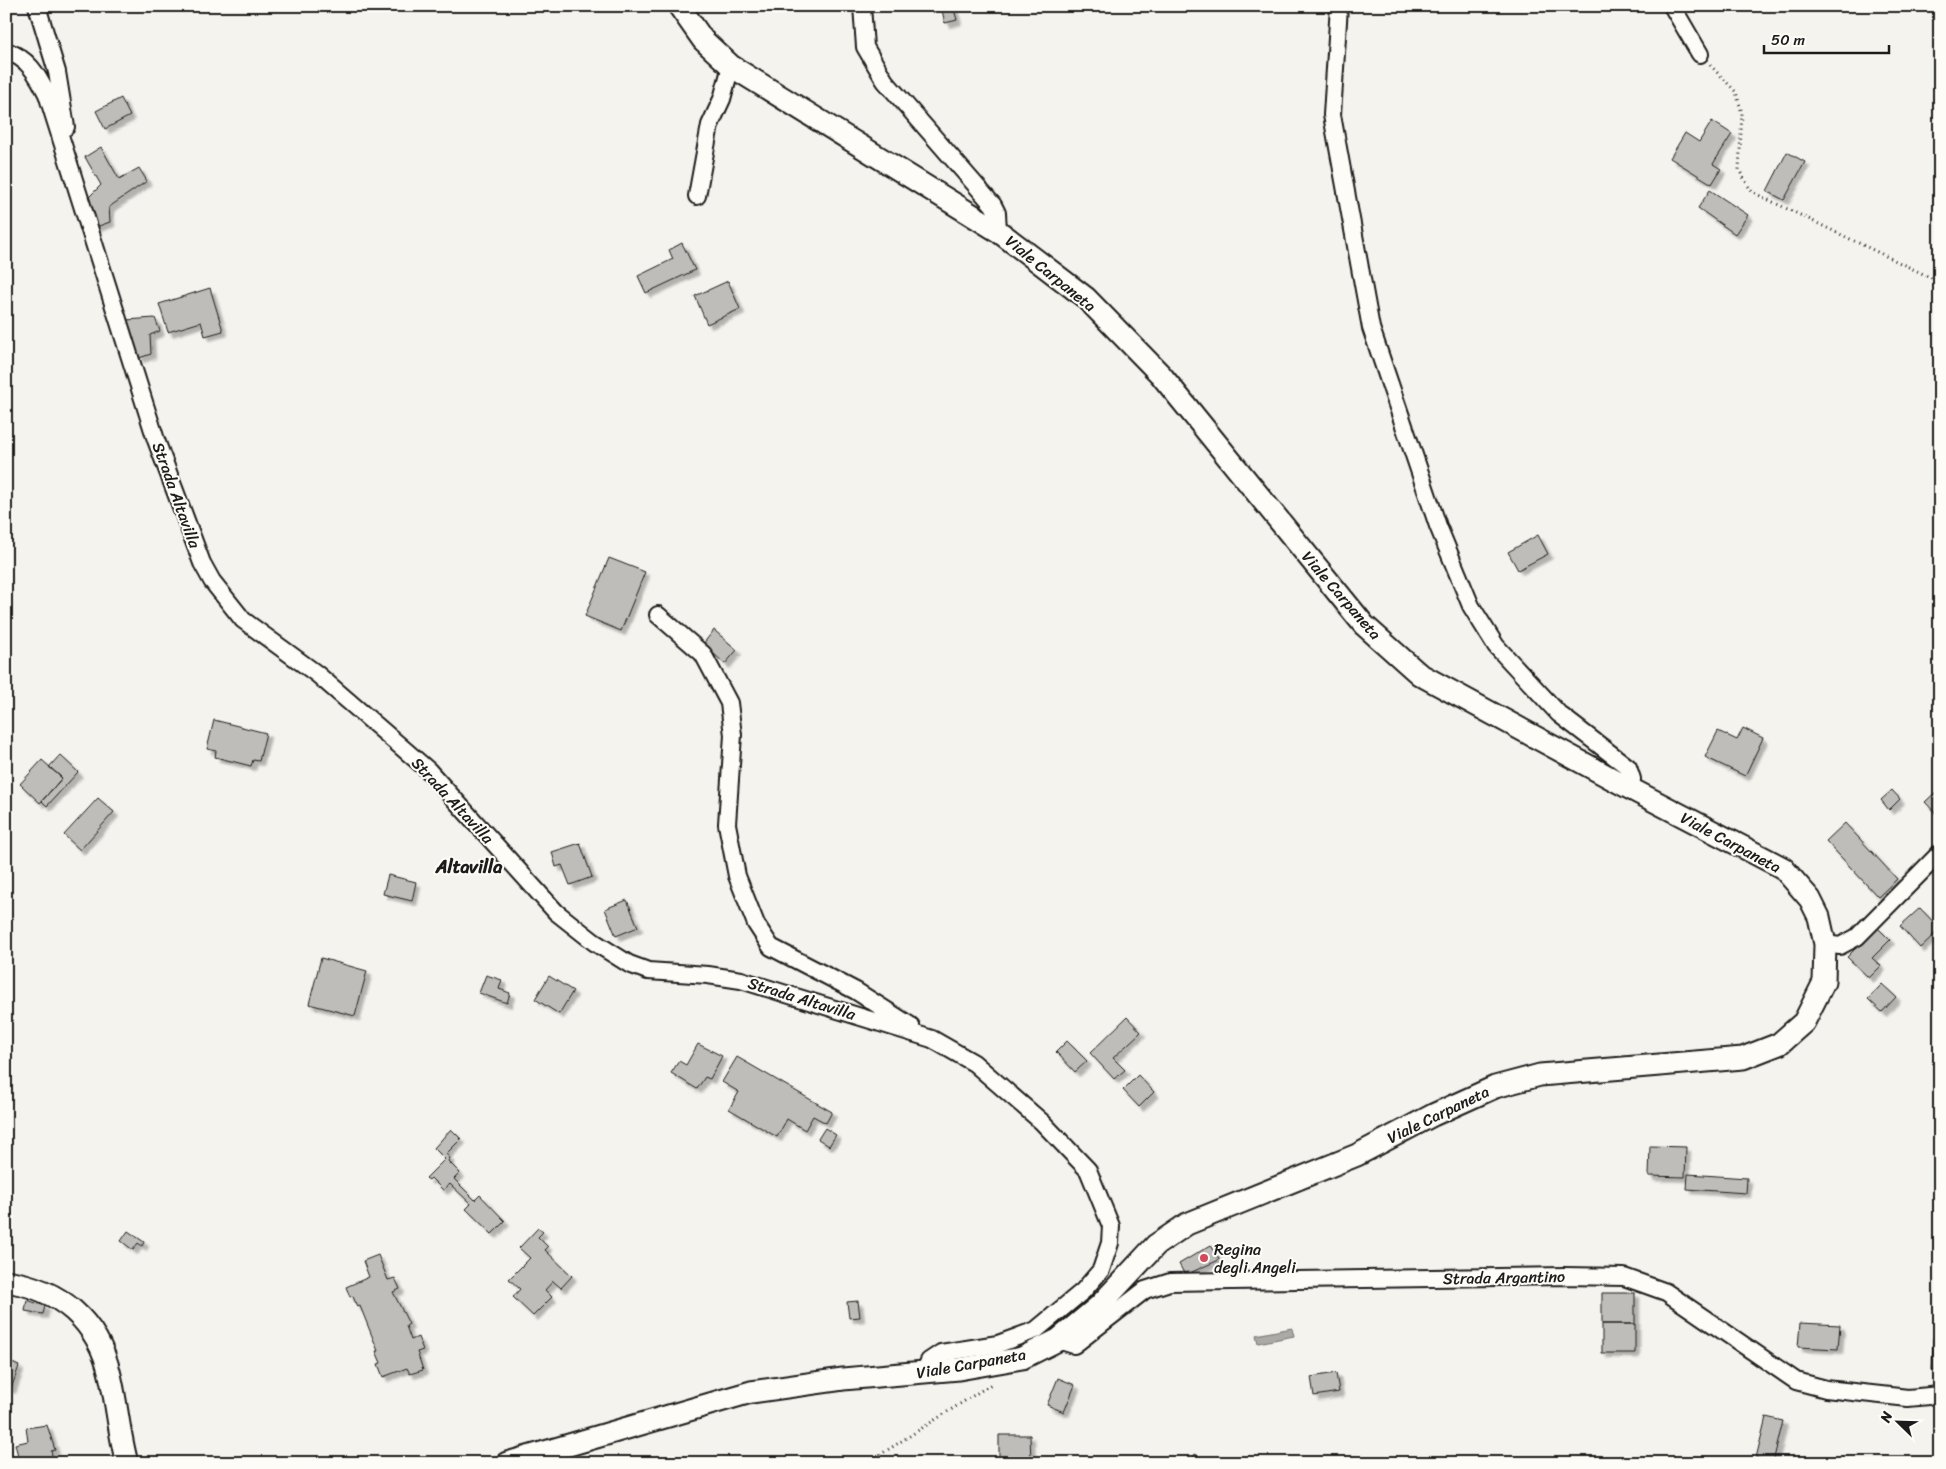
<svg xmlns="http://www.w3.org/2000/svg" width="1946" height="1469" font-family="Sriracha,sans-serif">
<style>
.water{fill:#abaaa6;stroke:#72716f}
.building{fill:#bebdba;stroke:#1c1c1c;filter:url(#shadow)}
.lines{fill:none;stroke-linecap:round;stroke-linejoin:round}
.minor-casing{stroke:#1c1c1c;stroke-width:20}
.major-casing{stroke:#1c1c1c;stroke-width:25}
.path{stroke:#1c1c1c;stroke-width:3;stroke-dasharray:1 4;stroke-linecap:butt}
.minor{stroke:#fdfcf7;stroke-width:16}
.major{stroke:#fdfcf7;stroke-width:21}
.poi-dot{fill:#d1495b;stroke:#fdfcf7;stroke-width:2}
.labels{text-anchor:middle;stroke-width:4;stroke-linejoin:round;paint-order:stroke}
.street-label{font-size:16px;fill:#1c1c1c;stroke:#fdfcf7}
.poi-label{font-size:16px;fill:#1c1c1c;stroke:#fdfcf7;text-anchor:start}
.neighbourhood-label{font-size:18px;font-weight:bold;fill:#1c1c1c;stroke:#fdfcf7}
</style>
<defs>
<filter id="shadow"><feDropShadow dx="4.5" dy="4.5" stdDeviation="1" flood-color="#0004"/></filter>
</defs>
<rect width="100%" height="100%" fill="#f4f3ee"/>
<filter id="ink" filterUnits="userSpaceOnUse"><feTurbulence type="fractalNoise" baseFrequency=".02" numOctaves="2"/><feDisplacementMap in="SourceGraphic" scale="10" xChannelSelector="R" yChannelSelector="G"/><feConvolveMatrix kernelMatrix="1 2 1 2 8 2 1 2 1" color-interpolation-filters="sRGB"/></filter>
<g filter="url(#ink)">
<path class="water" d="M1292 1328 1294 1336 1258 1343 1256 1335Z"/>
<path class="building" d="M941 6H953L957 20 945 23Z
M121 98 130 116 105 129 96 111Z
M1712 121 1732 134 1713 164 1721 169 1712 184 1670 158 1685 133 1699 142Z
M101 147 119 179 139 168 147 181 109 207 110 222 96 227 89 197 101 185 85 157Z
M1787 152 1805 162 1784 200 1767 191Z
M1710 190 1748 215 1735 234 1698 208Z
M682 243 695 270 646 293 638 276 673 259 669 250Z
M728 281 740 309 707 324 695 296Z
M210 288 223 331 205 336 201 322 168 332 159 304Z
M155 318 160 331 150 335 151 354 139 358 126 320Z
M1538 535 1548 554 1518 570 1508 552Z
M609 558 645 572 621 631 585 616Z
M714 630 737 650 725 664 703 644Z
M214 720 266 733 259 761 253 760 251 766 215 757 216 751 207 749Z
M1743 728 1763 738 1745 776 1705 757 1718 731 1737 740Z
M60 755 78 772 47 806 42 801 62 778 49 767Z
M42 760 62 778 40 803 20 784Z
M1940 788V818L1925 802Z
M1892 790 1900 799 1889 810 1881 800Z
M98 798 114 812 80 850 64 835Z
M1845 823 1897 879 1878 897 1826 841Z
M580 843 592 877 570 885 562 865 556 867 552 852Z
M388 875 416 882 412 901 383 894Z
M627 900 638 927 616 936 605 909Z
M1920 908 1940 929 1920 948 1900 926Z
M1877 927 1890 940 1872 958 1881 966 1869 978 1847 957Z
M321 958 367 971 355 1016 309 1004Z
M486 975 502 980 499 989 510 993 507 1003 479 993Z
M549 976 573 991 559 1014 535 999Z
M1882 984 1896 997 1882 1012 1868 999Z
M1127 1017 1141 1032 1113 1058 1125 1070 1114 1079 1090 1053Z
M1067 1041 1087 1061 1075 1072 1056 1052Z
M698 1044 722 1056 710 1079 705 1077 697 1089 671 1073 679 1061 686 1065Z
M737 1057 832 1112 826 1123 813 1116 805 1130 787 1119 777 1137 729 1109 739 1092 722 1082Z
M1138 1075 1154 1092 1139 1107 1123 1090Z
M825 1128 836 1135 829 1146 818 1139Z
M451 1129 461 1139 446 1154 450 1158 448 1161 460 1173 454 1179 475 1200 480 1195 505 1221 492 1234 466 1209 471 1204 450 1184 443 1190 431 1178 429 1180 426 1178 445 1159 434 1148Z
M1650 1146 1686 1147 1685 1177 1649 1176Z
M1688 1174 1747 1178 1746 1193 1687 1189Z
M538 1228 543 1232 538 1237 548 1247 545 1250 572 1276 561 1288 553 1281 545 1290 552 1297 533 1316 513 1297 520 1289 509 1279 530 1258 519 1248Z
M128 1231 144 1242 142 1246 138 1243 133 1250 121 1241Z
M1211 1245 1219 1260 1185 1275 1179 1264Z
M378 1255 388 1280 395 1278 400 1289 393 1292 409 1324 406 1326 411 1340 418 1337 423 1350 417 1352 423 1370 410 1374 407 1368 383 1377 378 1364 381 1363 376 1351H378L360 1306 357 1307 353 1296 350 1297 346 1287 369 1277 363 1261Z
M1602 1293H1635V1324H1602Z
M27 1300 45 1306 43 1314 25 1311Z
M858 1301 860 1317 849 1318 847 1302Z
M1800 1323 1840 1325 1838 1349 1798 1347Z
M1602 1324H1635V1353H1602Z
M1933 1338H1940V1370H1932Z
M6 1360 19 1366 11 1389 6 1387Z
M1336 1373 1339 1392 1314 1396 1311 1377Z
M1058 1378 1075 1385 1064 1412 1047 1405Z
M1766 1417 1783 1421 1773 1462 1756 1458Z
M47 1425 55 1450 51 1451 54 1463H20L15 1444 28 1441 26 1428Z
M999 1435H1030L1031 1463H999Z
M1195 1454 1210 1462 1191 1463Z"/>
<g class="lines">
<g class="minor-casing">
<path id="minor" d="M37 6 57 72 66 127
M862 6 865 47 885 81 993 205 997 213 998 231
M1339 6 1332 115 1371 328 1438 526 1471 606 1496 646 1559 714 1628 767 1632 779 1631 789
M1672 6 1700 54
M6 51C28 58 37 74 47 94L156 440 202 563 212 581 243 620 317 674 428 770 556 912 594 942 629 964 648 971 708 975 741 980 932 1039 974 1063 1042 1122 1088 1170 1111 1226 1110 1243 1101 1270 1083 1291 1036 1330 998 1344 941 1353 929 1361 924 1373
M697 196 710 125 722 99 731 66
M658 615 703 654 729 703 733 735 727 824 737 876 756 924 771 947 856 991 911 1026
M1825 944 1840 946 1857 937 1940 853
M1058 1340 1074 1345 1145 1290 1170 1282 1564 1276 1624 1277 1666 1292 1796 1381 1826 1389 1908 1398 1940 1395"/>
</g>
<g class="major-casing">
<path id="major" d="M6 1281C60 1289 98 1321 110 1375 117 1404 119 1434 127 1463
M507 1463 751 1392 843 1379 959 1369 1022 1358 1058 1340 1100 1305 1156 1245 1187 1224 1357 1155 1433 1115 1495 1087 1540 1075 1743 1058 1779 1044 1804 1022 1824 982 1825 944 1819 917 1810 899 1783 868 1631 789 1419 674 1364 625 1161 375 1086 298 998 231 731 66 703 40 679 6"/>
</g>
<path class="path" d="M1710 65 1736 92 1742 113 1739 170 1752 192 1940 282
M867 1463 993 1383"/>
<use href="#minor" class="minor"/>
<use href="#major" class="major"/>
</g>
</g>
<circle class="poi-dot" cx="1204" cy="1258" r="5"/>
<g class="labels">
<g class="street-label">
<text transform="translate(1051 273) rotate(39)" y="6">Viale Carpaneta</text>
<text transform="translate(177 495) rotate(70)" y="6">Strada Altavilla</text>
<text transform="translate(1342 595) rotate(49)" y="6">Viale Carpaneta</text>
<text transform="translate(453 800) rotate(47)" y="6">Strada Altavilla</text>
<text transform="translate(1731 842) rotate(28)" y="6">Viale Carpaneta</text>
<text transform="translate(802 998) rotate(17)" y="6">Strada Altavilla</text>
<text transform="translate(1438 1114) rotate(-26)" y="6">Viale Carpaneta</text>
<text transform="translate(1504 1277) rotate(-1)" y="6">Strada Argantino</text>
<text transform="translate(971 1363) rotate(-10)" y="6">Viale Carpaneta</text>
</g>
<g class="poi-label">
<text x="1214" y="1255">Regina<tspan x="1214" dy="18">degli Angeli</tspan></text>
</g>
<g class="neighbourhood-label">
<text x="469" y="873">Altavilla</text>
</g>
</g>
<rect width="1946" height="1469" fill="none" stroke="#fdfcf7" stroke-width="25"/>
<rect x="12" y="12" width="1921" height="1444" fill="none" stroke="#1c1c1c" stroke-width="2" filter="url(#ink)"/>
<g transform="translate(1898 1422) rotate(293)" stroke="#fdfcf7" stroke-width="4" paint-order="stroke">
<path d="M0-4L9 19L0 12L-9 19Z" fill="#1c1c1c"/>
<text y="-8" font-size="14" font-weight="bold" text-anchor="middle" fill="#1c1c1c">N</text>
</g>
<path d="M1764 45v8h125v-8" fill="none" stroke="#1c1c1c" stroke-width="2.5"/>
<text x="1771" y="45" font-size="15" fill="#1c1c1c" stroke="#fdfcf7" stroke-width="4" paint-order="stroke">50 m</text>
</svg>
